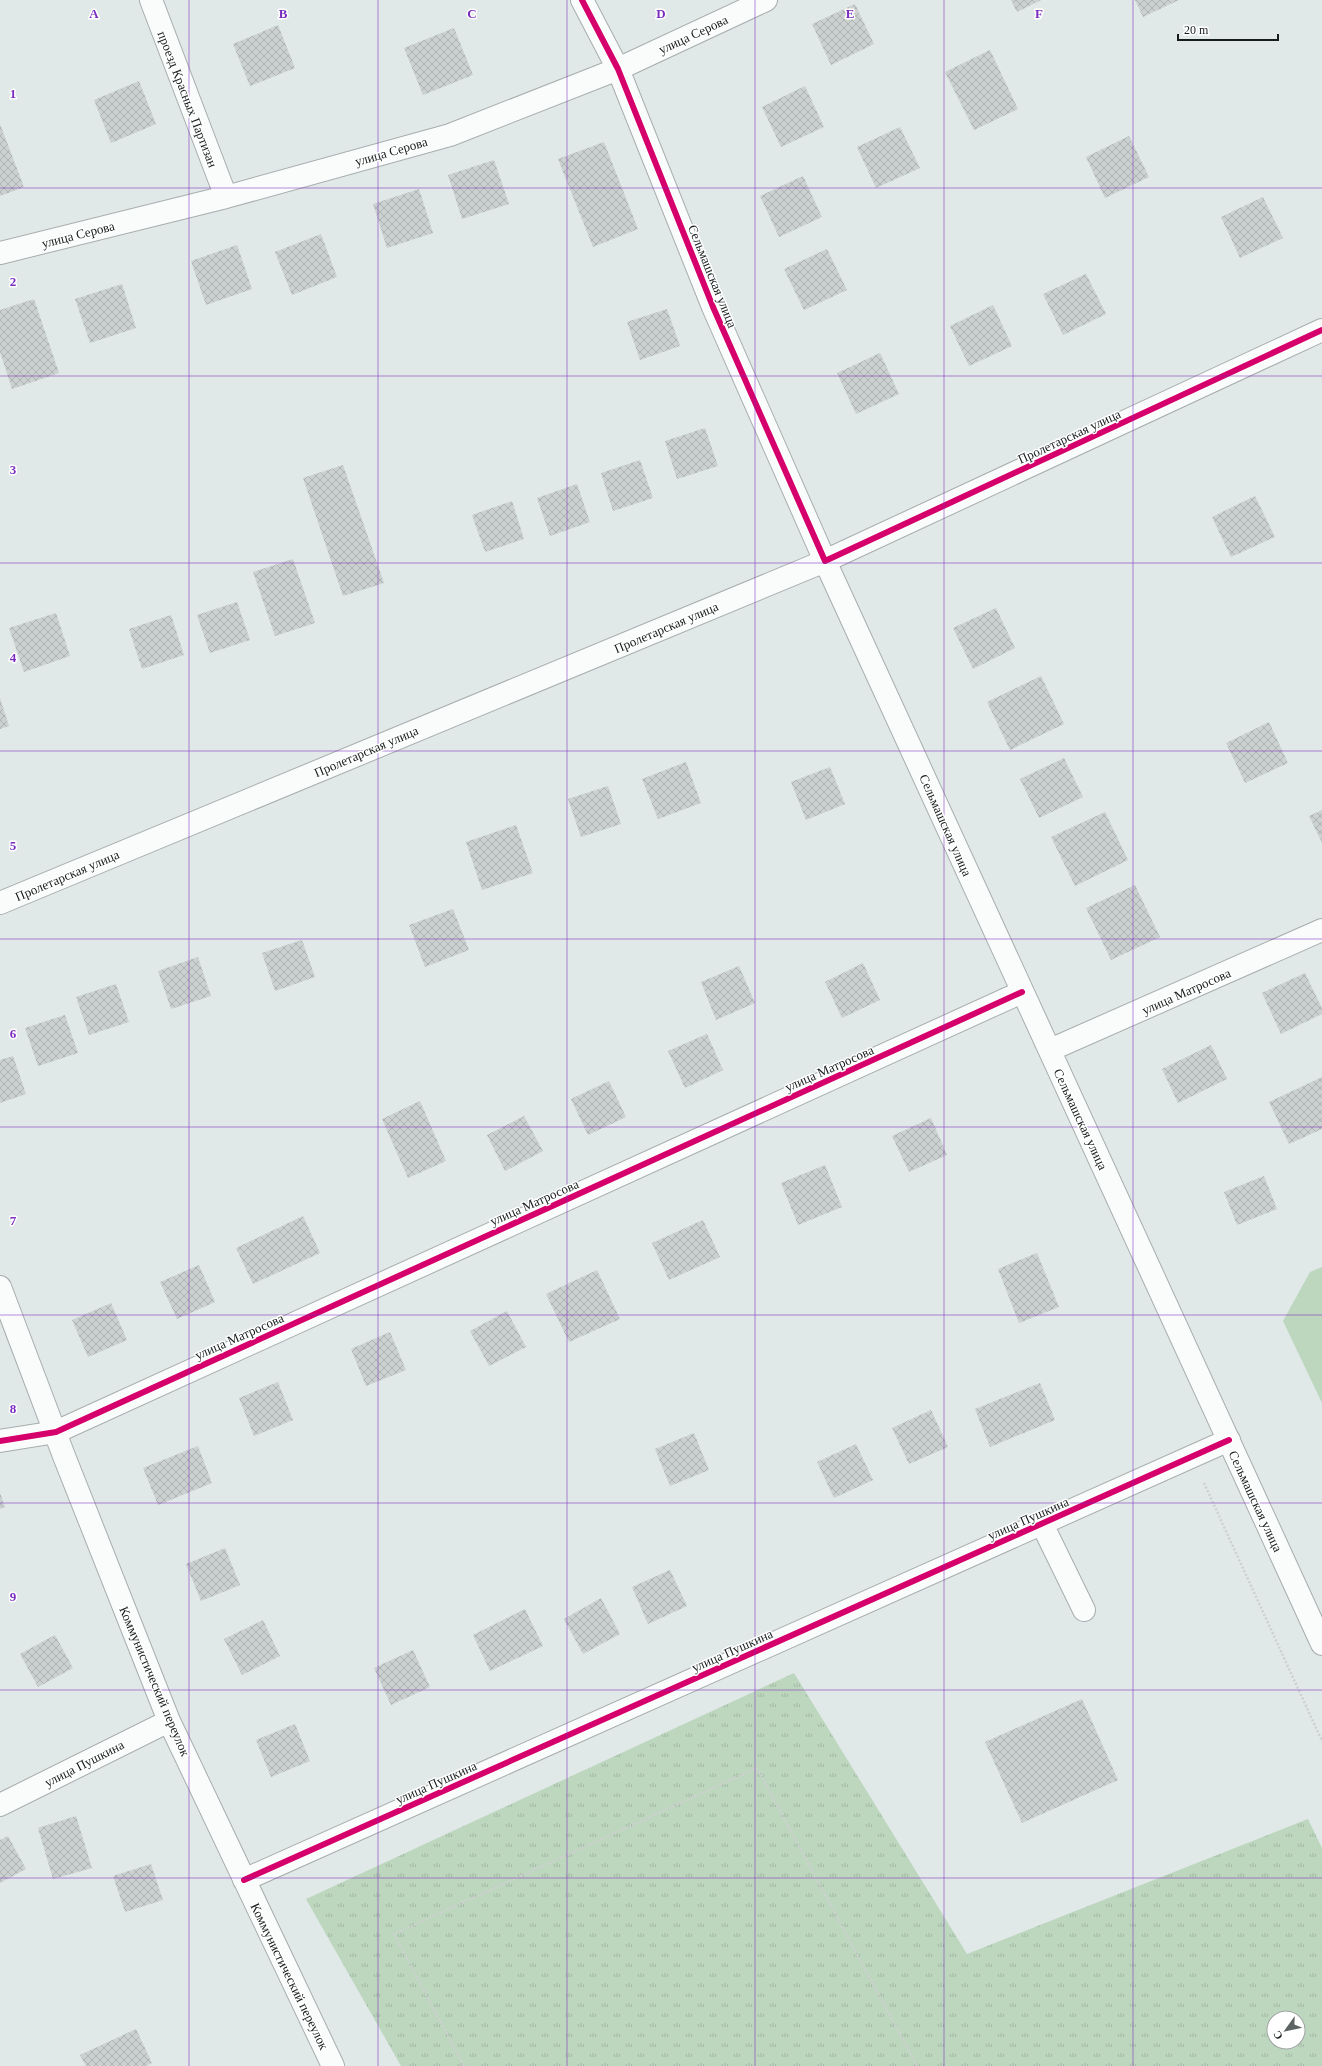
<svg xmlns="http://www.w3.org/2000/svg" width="1322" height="2066" font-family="Georgia,serif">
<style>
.park{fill:url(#park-tufts);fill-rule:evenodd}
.garden{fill:#bdd7bf}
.building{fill:url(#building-cross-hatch)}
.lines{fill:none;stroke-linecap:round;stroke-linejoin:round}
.minor-casing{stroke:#a7adad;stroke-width:24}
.major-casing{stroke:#a7adad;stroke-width:24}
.path{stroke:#ced0d0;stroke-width:2.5;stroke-dasharray:2 2;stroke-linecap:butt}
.minor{stroke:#fafcfc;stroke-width:22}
.major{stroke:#fafcfc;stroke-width:22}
.cycleway-casing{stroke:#fff;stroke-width:8}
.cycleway{stroke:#d6006c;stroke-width:6}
.grid{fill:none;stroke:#7b2cbf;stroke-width:1;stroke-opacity:0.55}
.labels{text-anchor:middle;stroke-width:3;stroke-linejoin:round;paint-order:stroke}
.street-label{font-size:13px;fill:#161b1c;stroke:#fff}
.grid-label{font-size:13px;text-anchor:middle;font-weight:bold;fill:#7b2cbf;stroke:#fff;stroke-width:3;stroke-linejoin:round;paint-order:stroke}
</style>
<defs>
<pattern id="park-tufts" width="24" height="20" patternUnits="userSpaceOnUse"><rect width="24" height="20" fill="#bdd7bf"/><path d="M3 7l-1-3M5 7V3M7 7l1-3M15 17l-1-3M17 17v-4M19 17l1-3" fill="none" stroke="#a2b8a4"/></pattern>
<pattern id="building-cross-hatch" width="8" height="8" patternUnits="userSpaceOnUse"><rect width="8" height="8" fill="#cbd1d0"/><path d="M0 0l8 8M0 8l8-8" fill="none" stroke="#aeb3b2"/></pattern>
</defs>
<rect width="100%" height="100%" fill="#e0e8e8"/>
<path class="park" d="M794 1673 967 1954 1308 1819 1322 1848V2066H401L306 1899ZM1274 2018H1298V2042H1274Z"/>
<path class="garden" d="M1322 1267V1403L1283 1321 1310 1272Z"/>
<path class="building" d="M1011 0H1041L1017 12Z
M1135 0H1179L1143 17Z
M855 4 874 44 831 65 812 24Z
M278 25 295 68 250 86 233 44Z
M454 28 473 75 423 95 404 48Z
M990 50 1018 109 974 130 945 72Z
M139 81 156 124 111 143 94 100Z
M805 86 824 127 781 147 762 107Z
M0 124 24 187 0 196Z
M900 127 920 168 876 188 857 147Z
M1129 136 1149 177 1105 198 1086 157Z
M604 142 638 229 593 247 558 159Z
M494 160 509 204 462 219 448 175Z
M803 176 822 217 779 237 760 196Z
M419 189 433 233 387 248 373 204Z
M1263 197 1283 238 1240 258 1221 217Z
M321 234 337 277 292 295 275 252Z
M237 245 252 289 206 305 191 261Z
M827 249 847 290 804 310 784 269Z
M1086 274 1106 314 1063 335 1043 294Z
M122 284 136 328 90 343 75 299Z
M34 299 59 373 12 389 0 352V310Z
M993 305 1012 346 969 366 950 326Z
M667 309 680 346 640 360 627 322Z
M880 353 899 394 856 414 837 373Z
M705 428 718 466 677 479 665 441Z
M640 460 653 498 613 511 601 473Z
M343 465 384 583 343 596 303 478Z
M577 484 590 522 550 536 537 498Z
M1255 496 1275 537 1231 557 1212 517Z
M512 501 524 539 485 552 472 515Z
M293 559 315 623 275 636 253 572Z
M237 602 250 640 210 653 197 615Z
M996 608 1015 648 973 669 953 628Z
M56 613 70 656 24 672 9 628Z
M171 615 184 655 142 669 129 629Z
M1041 676 1064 724 1010 750 987 702Z
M0 698 9 726 0 729Z
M1269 722 1288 763 1245 783 1226 743Z
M1064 758 1083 797 1039 818 1020 779Z
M686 762 701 803 658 819 642 779Z
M830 767 845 804 806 820 791 782Z
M608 786 621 824 581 837 568 799Z
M1322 810V843L1309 816Z
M1105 812 1128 860 1075 886 1051 837Z
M516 825 533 873 482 890 466 842Z
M1135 885 1160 937 1111 960 1086 908Z
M453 909 469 950 425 967 409 925Z
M302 940 315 977 275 991 262 953Z
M198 957 211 996 171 1009 158 971Z
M863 963 880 1000 842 1018 825 982Z
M739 966 755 1003 716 1020 701 982Z
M1305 973 1322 1008V1014L1281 1034 1262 993Z
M116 984 129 1022 89 1035 76 997Z
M65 1015 78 1053 38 1066 25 1028Z
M707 1034 723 1070 685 1088 668 1051Z
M1211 1045 1227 1079 1178 1103 1162 1069Z
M13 1056 26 1094 0 1103V1060Z
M1322 1077V1129L1289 1144 1269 1102Z
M609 1081 626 1117 588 1135 571 1099Z
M420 1101 446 1161 408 1178 382 1119Z
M524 1116 543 1151 505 1171 487 1135Z
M931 1118 947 1155 909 1172 892 1136Z
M825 1165 842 1207 798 1225 781 1183Z
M1264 1176 1277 1209 1237 1225 1224 1192Z
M303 1216 320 1253 253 1284 236 1248Z
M703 1220 720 1257 669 1280 652 1243Z
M1037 1253 1059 1307 1019 1323 998 1269Z
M199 1265 215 1302 177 1319 160 1282Z
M597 1270 620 1319 569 1342 546 1294Z
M111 1303 127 1340 88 1357 72 1320Z
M507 1311 526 1347 489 1366 470 1331Z
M390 1332 406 1370 366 1386 351 1349Z
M278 1382 293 1420 254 1436 239 1398Z
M1040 1383 1055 1420 990 1447 975 1409Z
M931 1410 948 1447 909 1464 892 1428Z
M694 1433 709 1470 670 1486 655 1449Z
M856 1444 873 1480 834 1498 817 1462Z
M198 1446 212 1483 158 1505 143 1468Z
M0 1493 5 1507 0 1509Z
M225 1548 240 1585 201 1601 186 1564Z
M670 1570 687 1606 648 1624 632 1587Z
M601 1598 620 1634 583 1654 564 1619Z
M525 1609 543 1646 490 1671 473 1635Z
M263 1620 280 1656 242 1675 224 1639Z
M55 1635 73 1668 38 1687 20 1654Z
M413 1650 430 1687 391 1705 374 1668Z
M1082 1699 1118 1780 1022 1823 985 1742Z
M295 1724 310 1761 271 1777 256 1740Z
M76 1816 92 1868 53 1879 38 1828Z
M8 1836 26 1869 0 1883V1840Z
M151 1864 163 1900 125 1912 113 1876Z
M136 2029 152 2063 146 2066H86L80 2055Z"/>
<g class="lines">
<g class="minor-casing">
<path id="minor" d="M151 0 226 197
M582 0 618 69 713 307 825 561 1322 330
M0 253 226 197 450 135 618 69 766 0
M1050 1050 1322 930
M0 1287 64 1456 169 1721 333 2066
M0 1441 56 1432 1022 992
M1042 1524 1084 1610
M0 1805 169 1721
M244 1880 1229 1440"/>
</g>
<g class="major-casing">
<path id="major" d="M0 903 825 561 1322 1644"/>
</g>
<path class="path" d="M1204 1483 1322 1741
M464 2066 394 1934 757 1768 917 2066"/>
<use href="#minor" class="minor"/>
<use href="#major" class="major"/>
<g class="cycleway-casing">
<path id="cycleway" d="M582 0 618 69 713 307 825 561 1322 330
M0 1441 56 1432 1022 992
M244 1880 1229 1440"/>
</g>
<use href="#cycleway" class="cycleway"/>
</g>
<path class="grid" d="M189 0V2066M378 0V2066M567 0V2066M755 0V2066M944 0V2066M1133 0V2066M0 188H1322M0 376H1322M0 563H1322M0 751H1322M0 939H1322M0 1127H1322M0 1315H1322M0 1503H1322M0 1690H1322M0 1878H1322"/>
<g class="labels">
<g class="street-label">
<text transform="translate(693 34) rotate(-25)" y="5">улица Серова</text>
<text transform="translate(188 99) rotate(69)" y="5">проезд Красных Партизан</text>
<text transform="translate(391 151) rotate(-16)" y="5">улица Серова</text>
<text transform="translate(78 234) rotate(-14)" y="5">улица Серова</text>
<text transform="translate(713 276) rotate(68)" y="5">Сельмашская улица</text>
<text transform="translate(1069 436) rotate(-25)" y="5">Пролетарская улица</text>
<text transform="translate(666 627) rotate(-23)" y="5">Пролетарская улица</text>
<text transform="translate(366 751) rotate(-23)" y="5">Пролетарская улица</text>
<text transform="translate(946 825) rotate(66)" y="5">Сельмашская улица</text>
<text transform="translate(67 875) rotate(-23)" y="5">Пролетарская улица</text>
<text transform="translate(1186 991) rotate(-24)" y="5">улица Матросова</text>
<text transform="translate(829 1068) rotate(-24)" y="5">улица Матросова</text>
<text transform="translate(1081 1119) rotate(65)" y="5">Сельмашская улица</text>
<text transform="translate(534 1202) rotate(-24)" y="5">улица Матросова</text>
<text transform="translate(239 1336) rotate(-24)" y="5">улица Матросова</text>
<text transform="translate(1256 1501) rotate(65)" y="5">Сельмашская улица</text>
<text transform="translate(1028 1518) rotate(-24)" y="5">улица Пушкина</text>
<text transform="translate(732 1650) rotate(-24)" y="5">улица Пушкина</text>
<text transform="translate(155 1681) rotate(67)" y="5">Коммунистический переулок</text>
<text transform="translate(84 1763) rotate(-27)" y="5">улица Пушкина</text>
<text transform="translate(436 1782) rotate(-24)" y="5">улица Пушкина</text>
<text transform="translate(290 1976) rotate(64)" y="5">Коммунистический переулок</text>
</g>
</g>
<g class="grid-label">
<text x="94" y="18">A</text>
<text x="283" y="18">B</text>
<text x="472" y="18">C</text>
<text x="661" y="18">D</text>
<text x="850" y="18">E</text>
<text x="1039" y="18">F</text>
<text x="13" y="98">1</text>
<text x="13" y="286">2</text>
<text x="13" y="474">3</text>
<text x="13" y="662">4</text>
<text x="13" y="850">5</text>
<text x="13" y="1038">6</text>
<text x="13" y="1225">7</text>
<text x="13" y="1413">8</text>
<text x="13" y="1601">9</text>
</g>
<g transform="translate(1286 2030) rotate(237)"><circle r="19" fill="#ffffff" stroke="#a2a4a4"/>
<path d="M0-3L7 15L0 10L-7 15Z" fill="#5d6363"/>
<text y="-6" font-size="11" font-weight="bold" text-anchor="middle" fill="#161b1c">С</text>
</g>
<path d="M1178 34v6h100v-6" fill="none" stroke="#161b1c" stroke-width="2"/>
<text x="1184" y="34" font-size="12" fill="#161b1c" stroke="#ffffff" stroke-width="3" paint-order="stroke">20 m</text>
</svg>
